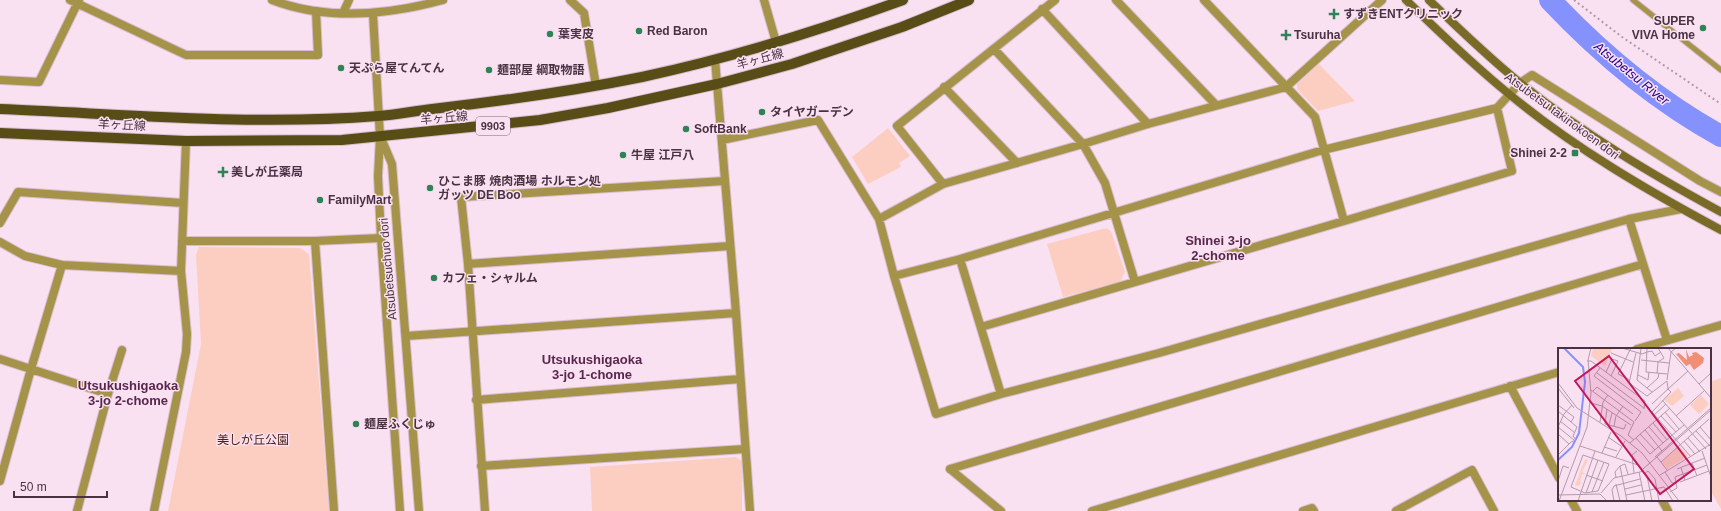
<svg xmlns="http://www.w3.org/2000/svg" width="1721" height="511" font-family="Arial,'Noto Sans JP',sans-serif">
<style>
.green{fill:#fccec1}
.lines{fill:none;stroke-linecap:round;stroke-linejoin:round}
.river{stroke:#8591fd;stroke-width:22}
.service-casing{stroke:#d7becf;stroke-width:7}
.minor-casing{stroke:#d7becf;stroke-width:10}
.tertiary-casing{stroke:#d7becf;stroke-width:10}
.secondary-casing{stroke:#d7becf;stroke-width:10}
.primary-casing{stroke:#d7becf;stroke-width:12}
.path{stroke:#b299aa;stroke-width:2;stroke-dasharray:2 3;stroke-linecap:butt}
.service{stroke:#a49348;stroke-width:5}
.minor{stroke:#a49348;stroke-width:8}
.tertiary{stroke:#a49348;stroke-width:8}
.secondary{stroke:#796a26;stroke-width:8}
.primary{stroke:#594d17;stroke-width:10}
.poi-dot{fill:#2e8356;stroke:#fae1f2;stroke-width:1.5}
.labels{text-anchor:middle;stroke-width:3;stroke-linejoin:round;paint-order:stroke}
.shield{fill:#fae1f2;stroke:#7f6678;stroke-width:1}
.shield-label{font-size:11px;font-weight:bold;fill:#4a3243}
.poi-label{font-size:12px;font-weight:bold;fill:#4a3243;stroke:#fae1f2;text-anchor:start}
.street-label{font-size:12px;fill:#4a3243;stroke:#fae1f2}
.park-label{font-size:12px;fill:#502013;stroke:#fae1f2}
.water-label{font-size:13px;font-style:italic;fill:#230088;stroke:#fae1f2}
.neighbourhood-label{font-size:13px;font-weight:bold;fill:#58274d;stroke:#fae1f2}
.inset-river{fill:none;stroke:#8591fd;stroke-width:2}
.inset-road{fill:none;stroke:#b49bac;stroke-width:1}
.view{fill:#c2185b;fill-opacity:0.15;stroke:#c2185b;stroke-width:2}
.inset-edge{fill:none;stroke:#4a3243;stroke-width:2}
</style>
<rect width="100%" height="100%" fill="#fae1f2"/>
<path class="green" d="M1319 64 1355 101 1318 111 1297 89V84Z
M888 128 910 156 899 163 901 167 868 184 852 157Z
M1106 228 1111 231 1125 272 1120 282 1063 297 1047 244Z
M199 247 300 248 309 254 329 511H168L201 344 196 255Z
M1721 378V509L1710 490V382Z
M736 457 742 461V511H592L590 467Z"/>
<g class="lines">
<path class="river" d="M1550 0C1600 53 1657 101 1721 136"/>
<g class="service-casing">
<path id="service" d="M1633 0 1721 70"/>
</g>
<g class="minor-casing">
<path id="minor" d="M70 0 186 55H318L316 11
M570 0 584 13 596 86
M764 0 776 42
M1116 0 1216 105
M1204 0 1315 117 1344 221
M1042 9 1148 124
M343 13 349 0
M994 49 1083 144 1105 183 1135 282
M715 59 736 313 750 511
M0 80 39 82 79 0
M944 87 1017 163
M722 140 818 120 879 219 894 276 960 259 1323 150 1497 108 1520 83 1532 75 1700 181 1721 192
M943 184 897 126 1055 0
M879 219 943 184 1083 144 1148 124 1286 87 1382 0
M1629 219 1681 209
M0 223 18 192 183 203
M182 241H315L381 238
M315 241 334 511
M0 242 25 256 62 265 31 369 0 481
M960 259 1001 394
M468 264 730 246
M62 265 181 271
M894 276 936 414 1001 394 1159 353 1629 219 1667 340
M981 327 1344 221 1512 171 1497 108
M406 336 736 313
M1637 349 1721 325
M0 359 108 394
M1510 386 1559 478
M476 400 740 379
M481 466 745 449
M950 469 1643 264
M950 469 1001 511
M1571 500 1577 511
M1662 500 1668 511
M77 511 108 394 122 350
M154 511 186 352 187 334 181 271 186 141
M485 511 468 264 461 197 724 181
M1092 511 1559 372
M1303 511 1312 508 1314 511
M1396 511 1472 470 1494 511"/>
</g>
<g class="tertiary-casing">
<path id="tertiary" d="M272 0C327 21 388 15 443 0
M373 14 380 137 378 176 381 238 400 511
M381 138 392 164 419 511"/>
</g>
<g class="secondary-casing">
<path id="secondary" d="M1406 0C1439 32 1473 65 1509 94 1573 147 1648 191 1721 230
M1429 0C1458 28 1487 56 1519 82 1582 133 1651 174 1721 212"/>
</g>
<g class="primary-casing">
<path id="primary" d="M0 109C125 114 252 126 378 116 396 115 414 111 432 109 502 101 573 91 642 77 730 58 818 31 903 0
M0 133 186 141 342 140 540 120 608 108 717 84 792 64 902 27 969 0"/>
</g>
<path class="path" d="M1574 0 1622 37 1721 104"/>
<use href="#service" class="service"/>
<use href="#minor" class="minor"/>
<use href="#tertiary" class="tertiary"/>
<use href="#secondary" class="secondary"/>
<use href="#primary" class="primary"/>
</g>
<g class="poi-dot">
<path d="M1332 8h4v4h4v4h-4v4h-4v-4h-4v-4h4z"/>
<circle cx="1703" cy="28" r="4"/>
<circle cx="639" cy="31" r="4"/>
<circle cx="550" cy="34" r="4"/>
<path d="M1284 29h4v4h4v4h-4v4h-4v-4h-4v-4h4z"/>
<circle cx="341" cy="68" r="4"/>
<circle cx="489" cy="70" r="4"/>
<circle cx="762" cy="112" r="4"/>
<circle cx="686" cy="129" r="4"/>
<rect x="1571" y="149" width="8" height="8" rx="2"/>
<circle cx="623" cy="155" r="4"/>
<path d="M221 166h4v4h4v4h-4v4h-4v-4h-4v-4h4z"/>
<circle cx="430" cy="188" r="4"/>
<circle cx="320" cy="200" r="4"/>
<circle cx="434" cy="278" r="4"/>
<circle cx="356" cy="424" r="4"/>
</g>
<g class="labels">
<rect class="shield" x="476" y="117" width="34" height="18" rx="3"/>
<g class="shield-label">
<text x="493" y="130">9903</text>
</g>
<g class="poi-label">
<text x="1343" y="18">すずきENTクリニック</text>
<text x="1695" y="25" text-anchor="end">SUPER<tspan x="1695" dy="14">VIVA Home</tspan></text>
<text x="647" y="35">Red Baron</text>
<text x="558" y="38">葉実皮</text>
<text x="1294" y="39">Tsuruha</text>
<text x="349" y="72">天ぷら屋てんてん</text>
<text x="497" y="74">麺部屋 綱取物語</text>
<text x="770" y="116">タイヤガーデン</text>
<text x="694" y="133">SoftBank</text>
<text x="1567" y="157" text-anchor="end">Shinei 2-2</text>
<text x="631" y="159">牛屋 江戸八</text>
<text x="231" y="176">美しが丘薬局</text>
<text x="438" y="185">ひこま豚 焼肉酒場 ホルモン処<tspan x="438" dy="14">ガッツ DE Boo</tspan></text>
<text x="328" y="204">FamilyMart</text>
<text x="442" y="282">カフェ・シャルム</text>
<text x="364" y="428">麺屋ふくじゅ</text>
</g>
<g class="street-label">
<text transform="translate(760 59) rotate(-15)" y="4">羊ヶ丘線</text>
<text transform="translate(1562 116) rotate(36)" y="4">Atsubetsu takinokoen dori</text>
<text transform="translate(444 118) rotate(-5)" y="4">羊ヶ丘線</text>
<text transform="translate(122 125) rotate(3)" y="4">羊ヶ丘線</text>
<text transform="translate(388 269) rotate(-95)" y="4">Atsubetsuchuo dori</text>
</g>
<g class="park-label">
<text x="253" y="444">美しが丘公園</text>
</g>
<g class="water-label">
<text transform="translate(1632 73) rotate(39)" y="5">Atsubetsu River</text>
</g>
<g class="neighbourhood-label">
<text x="1218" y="245">Shinei 3-jo<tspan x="1218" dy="15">2-chome</tspan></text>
<text x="592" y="364">Utsukushigaoka<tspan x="592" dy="15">3-jo 1-chome</tspan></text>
<text x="128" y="390">Utsukushigaoka<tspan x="128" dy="15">3-jo 2-chome</tspan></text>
</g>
</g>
<g transform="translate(1558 348)">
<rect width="153" height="153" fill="#fae1f2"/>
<path d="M35 0 54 1 47 18 33 8ZM120 40 126 48 114 58 106 52ZM143 47 151 56 141 66 132 57ZM122 98 130 108 109 121 104 114ZM27 111 30 112 24 124 28 126H24L22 134 24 135 20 138 17 137Z" fill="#fccec1"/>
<path d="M131 0 134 5 138 4 146 10 145 15 136 22 132 16 128 18 118 6 121 5 129 12 128 1 131 9 135 7Z" fill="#f18e73"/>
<path class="inset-river" d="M0 112 14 99 21 85 27 34 25 19 6 0"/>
<path class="inset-road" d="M64 0 84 6 89 4M83 0 79 32 94 44M89 0 88 24 109 26M110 0 153 50M89 4 94 3 97 8 103 4M53 5 75 14M78 5 71 35 89 48 109 33 110 41 94 56M83 12 111 15M29 13H33L87 53 86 61M42 20 36 28 83 64 77 73M130 23 110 41 113 44 94 64 133 109M48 24 54 11 60 13 53 28M39 25 86 60M99 25 100 14 106 10 100 0M80 27 90 32 91 24M72 32 60 26 73 0M109 32 113 4 118 0M0 35 19 60 63 88 84 105 121 153M141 36 153 25M0 40 16 60M89 40 100 30 101 25M33 42 76 74 70 87 76 92M35 43 39 39 75 66M104 52 148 101M33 55 44 58 73 77M0 57 16 69 13 74M49 61 47 76 66 81 68 76M0 63 19 79 15 88 18 92 13 94 0 107M107 64 121 81M96 67 108 56M103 68 118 84M118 68 146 43M2 73 17 85M42 74 45 54 50 47M95 75 109 92M51 77 54 65M56 78 58 68 65 58M0 79 6 66 14 57M0 79 16 92M91 79 105 95M142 79 153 92M87 82 104 103M138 83 152 98M0 86 11 96M82 86 97 102M50 89 63 98M78 90 92 106 126 77M130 90 142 104M126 93 137 106M72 95 112 60M22 98 80 117 89 128 94 153M46 99 59 103M144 103 153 129M44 105 53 84M25 107 51 116 40 143 27 145 13 139ZM58 109 67 93M97 109 153 60M99 109 109 122M103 114 151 71M134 115 139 128M62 118 69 153M123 120 127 132M85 121 153 62M119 121 147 110M81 124 87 153M107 124 114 135H118M76 125 74 107 79 103M87 125 90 123 97 131 101 153M28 127 45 133M102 127 153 96M58 129 57 124 62 118 67 116 70 126M0 133 5 118 11 120M122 134 151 123M58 136 62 153M67 141 83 137M34 144 46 114M112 144 119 140 117 129 149 117M28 145 40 112M43 145 56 130 86 123M0 147 42 146 49 153M68 147 106 139 115 153M1 153 29 79 33 45 30 12 33 0M20 153 37 103M56 153 54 142 56 138 82 131"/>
<path class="view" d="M51 8 136 121 102 146 17 33Z"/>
<rect width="153" height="153" class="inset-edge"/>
</g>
<path d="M14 491v6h93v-6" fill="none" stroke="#4a3243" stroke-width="2"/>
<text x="20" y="491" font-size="12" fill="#4a3243" stroke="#fae1f2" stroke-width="3" paint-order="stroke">50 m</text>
</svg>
